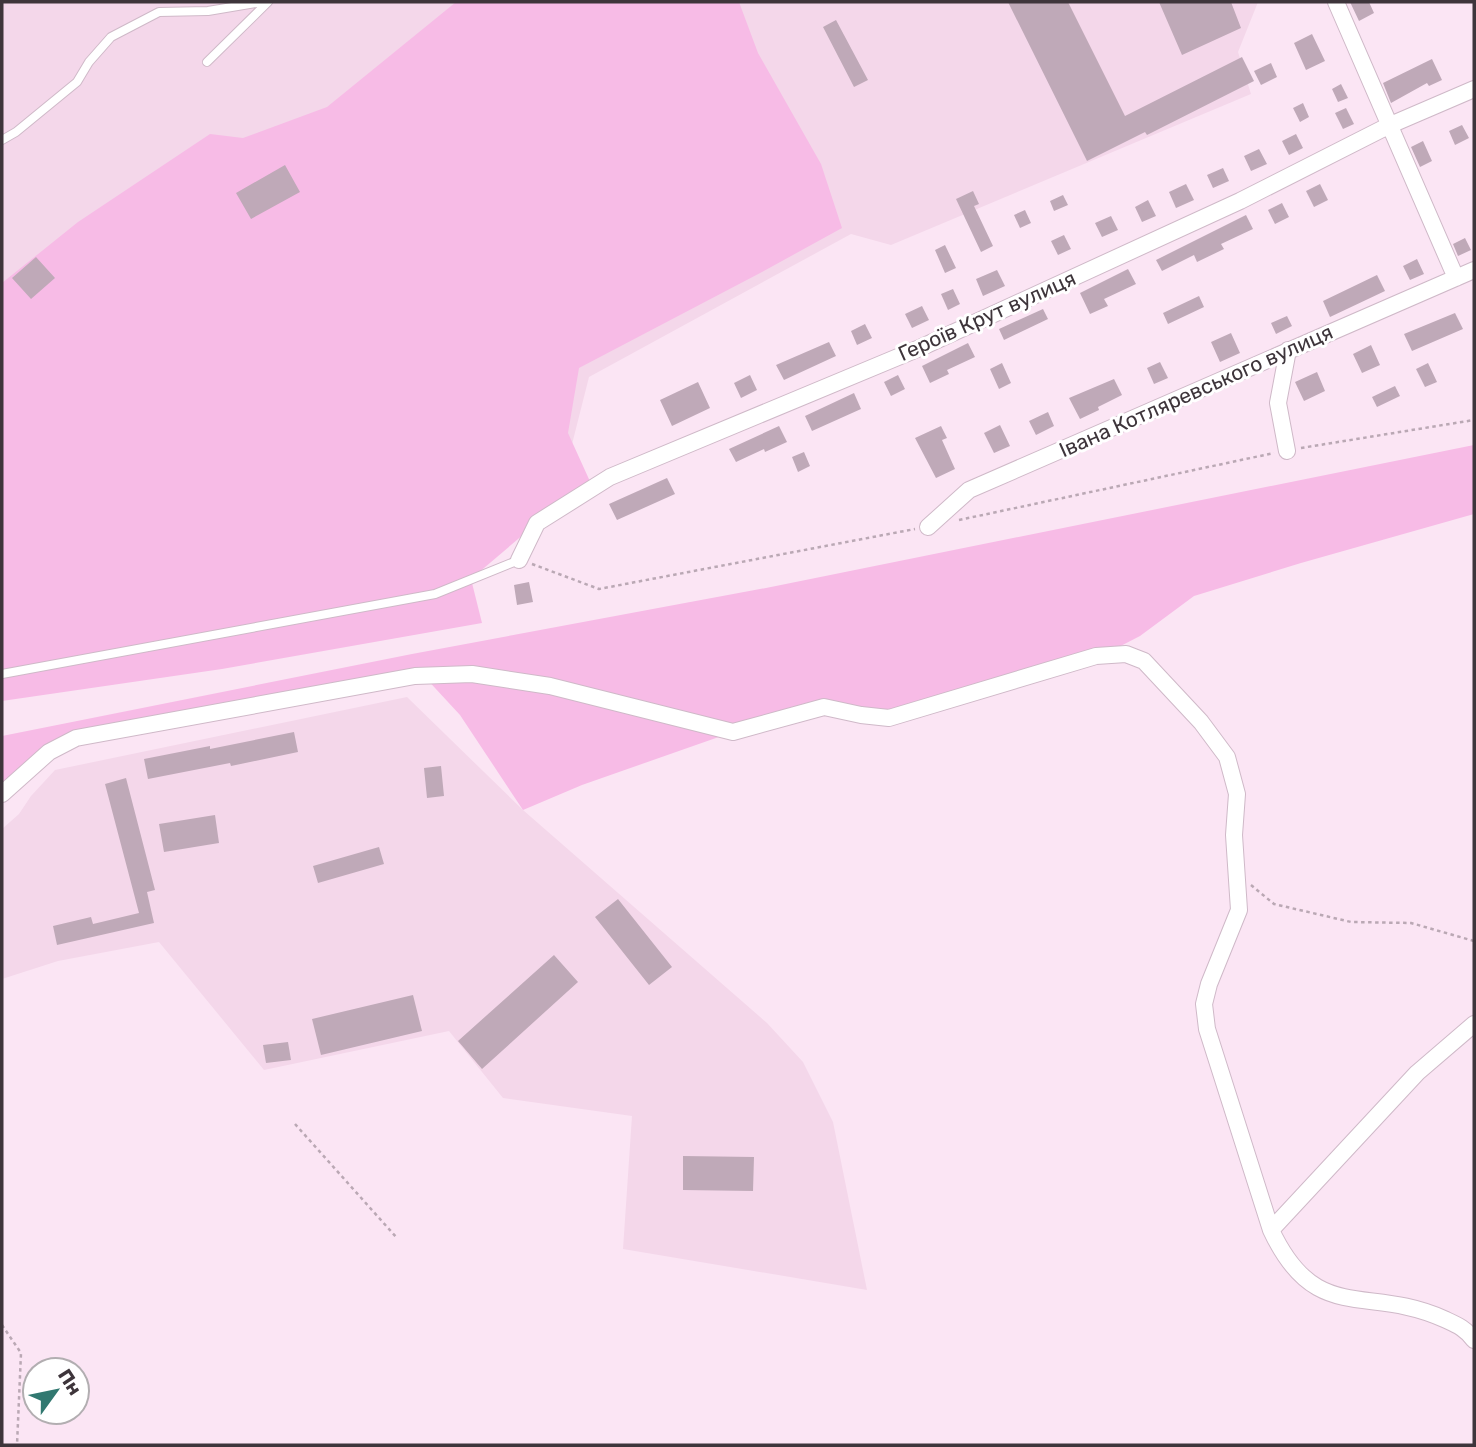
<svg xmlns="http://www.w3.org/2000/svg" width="1476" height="1447" font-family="Rubik,sans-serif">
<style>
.built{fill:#f4d7ea}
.green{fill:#f7bbe6}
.building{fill:#bfa9b8}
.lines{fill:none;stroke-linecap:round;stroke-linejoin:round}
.lane-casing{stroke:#cfb9c8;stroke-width:10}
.street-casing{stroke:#cfb9c8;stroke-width:18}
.path{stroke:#baa8b4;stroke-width:2.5;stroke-dasharray:3.5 3.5;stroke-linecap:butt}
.lane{stroke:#fff;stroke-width:8}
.street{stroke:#fff;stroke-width:16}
.labels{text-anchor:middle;stroke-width:6;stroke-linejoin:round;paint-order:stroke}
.street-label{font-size:21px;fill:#3e353b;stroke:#fff}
</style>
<rect width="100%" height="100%" fill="#fbe5f4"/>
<path class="built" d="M2 2H1258L1238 52 1251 94 891 245 851 234 589 377 566 468 2 662Z
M407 697 523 810 767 1023 803 1062 833 1122 867 1290 623 1249 632 1116 503 1098 449 1031 264 1070 159 942 58 961 2 979V829L19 814 31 796 55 770Z"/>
<path class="green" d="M456 2H739L758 53 821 164 842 228 762 272 579 368 568 433 593 488 537 523 471 579 482 623 222 669 2 701V283L78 222 210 134 243 138 327 107Z
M1474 445V514L1301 563 1194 596 1140 636 1109 652 889 718 826 704 733 732 582 785 523 810 460 715 423 675 76 738 2 789V736L412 654 766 588Z"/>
<path class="building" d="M1008 2H1068L1125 116 1242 57 1254 81 1147 135 1145 132 1087 161Z
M1159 2H1231L1241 28 1182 55Z
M1350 2H1369L1374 13 1359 21Z
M836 20 868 80 854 87 823 27Z
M1312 34 1325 61 1306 70 1294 43Z
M1432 59 1442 80 1429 86 1427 83 1391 103 1383 83Z
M1271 63 1277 77 1261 85 1254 71Z
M1341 84 1348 98 1338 102 1332 89Z
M1303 103 1309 117 1300 122 1293 108Z
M1346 108 1354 124 1343 129 1335 113Z
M1462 125 1469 138 1455 145 1449 131Z
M1296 134 1303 148 1289 155 1282 141Z
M1423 141 1432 161 1420 167 1411 147Z
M1259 149 1267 164 1251 171 1244 156Z
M285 165 300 192 251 219 236 193Z
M1223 168 1229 181 1213 188 1207 175Z
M1186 184 1194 200 1176 208 1169 192Z
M1320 184 1328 200 1314 207 1306 191Z
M973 191 979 204 974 206 993 246 981 252 956 199Z
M1063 195 1068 205 1054 211 1050 201Z
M1148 200 1156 216 1142 222 1135 207Z
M1282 203 1289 217 1275 224 1268 210Z
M1025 210 1031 223 1020 228 1014 215Z
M1246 215 1253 229 1221 244 1224 249 1197 262 1194 255 1162 271 1156 260Z
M1111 216 1118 230 1102 237 1095 223Z
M1064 235 1071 249 1058 255 1051 241Z
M1465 238 1471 250 1458 256 1453 244Z
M945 245 956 268 945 273 935 250Z
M36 257 55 278 31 299 12 278Z
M1417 259 1424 274 1410 280 1403 266Z
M1128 269 1136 284 1104 299 1108 306 1090 314 1080 293Z
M997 270 1005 286 983 296 976 279Z
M1377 275 1385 291 1330 317 1323 301Z
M953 289 960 304 948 310 941 294Z
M1199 296 1204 307 1168 324 1163 313Z
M922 306 929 320 912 328 905 314Z
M1043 309 1048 319 1004 340 999 329Z
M1455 313 1463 329 1412 351 1404 334Z
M1287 316 1292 326 1276 334 1271 323Z
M865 324 872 338 857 345 851 331Z
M1231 333 1240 353 1220 362 1211 342Z
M829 342 836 356 784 380 776 365Z
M968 343 975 357 947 370 949 374 930 383 922 366Z
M1371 345 1380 365 1362 373 1353 354Z
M1160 362 1168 378 1154 384 1147 368Z
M1002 363 1011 383 999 389 990 369Z
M1428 363 1437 382 1425 387 1416 369Z
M1317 372 1325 391 1304 401 1295 382Z
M750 375 757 390 741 398 734 383Z
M898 375 905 389 891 396 884 382Z
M1114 379 1122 395 1098 407 1099 410 1080 419 1069 398Z
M698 382 710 408 672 426 660 400Z
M1395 386 1400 396 1377 407 1372 397Z
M854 393 861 409 812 431 805 416Z
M1048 412 1054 426 1036 435 1029 421Z
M1000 425 1010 446 994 453 984 433Z
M779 426 787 442 765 452 764 449 736 462 729 449Z
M941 426 947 438 942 440 955 469 936 478 915 438Z
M804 452 810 466 798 472 792 457Z
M667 478 675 494 617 520 609 504Z
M529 582 533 602 517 605 514 585Z
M294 732 298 752 231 766 230 763 148 779 144 759 210 746V749Z
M441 766 444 796 427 798 424 768Z
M126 778 155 890 147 892 154 923 57 945 53 926 91 917 93 924 139 913 105 784Z
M215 815 219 843 164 852 159 824Z
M379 847 384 864 318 883 313 866Z
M618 899 672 967 649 985 595 917Z
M554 955 578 982 482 1069 458 1041Z
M413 995 422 1031 321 1055 312 1019Z
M288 1042 291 1060 266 1063 263 1045Z
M683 1156 754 1157 753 1191 683 1190Z"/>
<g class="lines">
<g class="lane-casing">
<path id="lane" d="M207 62 268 2
M2 140 16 132 77 82 89 62 111 37 159 12 208 11 262 2
M2 674 435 594 519 560"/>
</g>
<g class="street-casing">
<path id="street" d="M1336 2 1456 278
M1287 451 1278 403 1288 350
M928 527 969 490 1474 270
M519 560 537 523 610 477 922 347 1240 201 1388 126 1474 89
M2 794 49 752 76 738 415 676 472 674 550 686 733 732 824 707 861 715 889 718 1096 656 1126 654 1144 661 1201 722 1227 757 1237 794 1234 835 1239 910 1209 984 1204 1004 1207 1029 1271 1230C1316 1326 1367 1284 1444 1319 1457 1325 1465 1328 1474 1340
M1271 1230 1417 1073 1474 1024"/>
</g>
<path class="path" d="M1301 448 1474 420
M959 520 1274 453
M532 564 599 589 915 529
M1251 885 1274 904 1351 922 1411 923 1474 941
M295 1124 397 1238
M2 1325 21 1353 17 1445"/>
<use href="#lane" class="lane"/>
<use href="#street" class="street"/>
</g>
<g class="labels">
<g class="street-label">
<text transform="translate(987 316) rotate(-24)" y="7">Героїв Крут вулиця</text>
<text transform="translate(1196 391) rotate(-24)" y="7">Івана Котляревського вулиця</text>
</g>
</g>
<rect width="1476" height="1447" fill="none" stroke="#3e353b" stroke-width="7"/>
<g transform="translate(56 1391) rotate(57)"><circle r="33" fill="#ffffff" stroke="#b2aeb1" stroke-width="2"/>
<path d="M0-5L12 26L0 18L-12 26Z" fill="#317870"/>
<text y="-10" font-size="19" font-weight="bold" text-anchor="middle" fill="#3e353b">Пн</text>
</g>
</svg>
